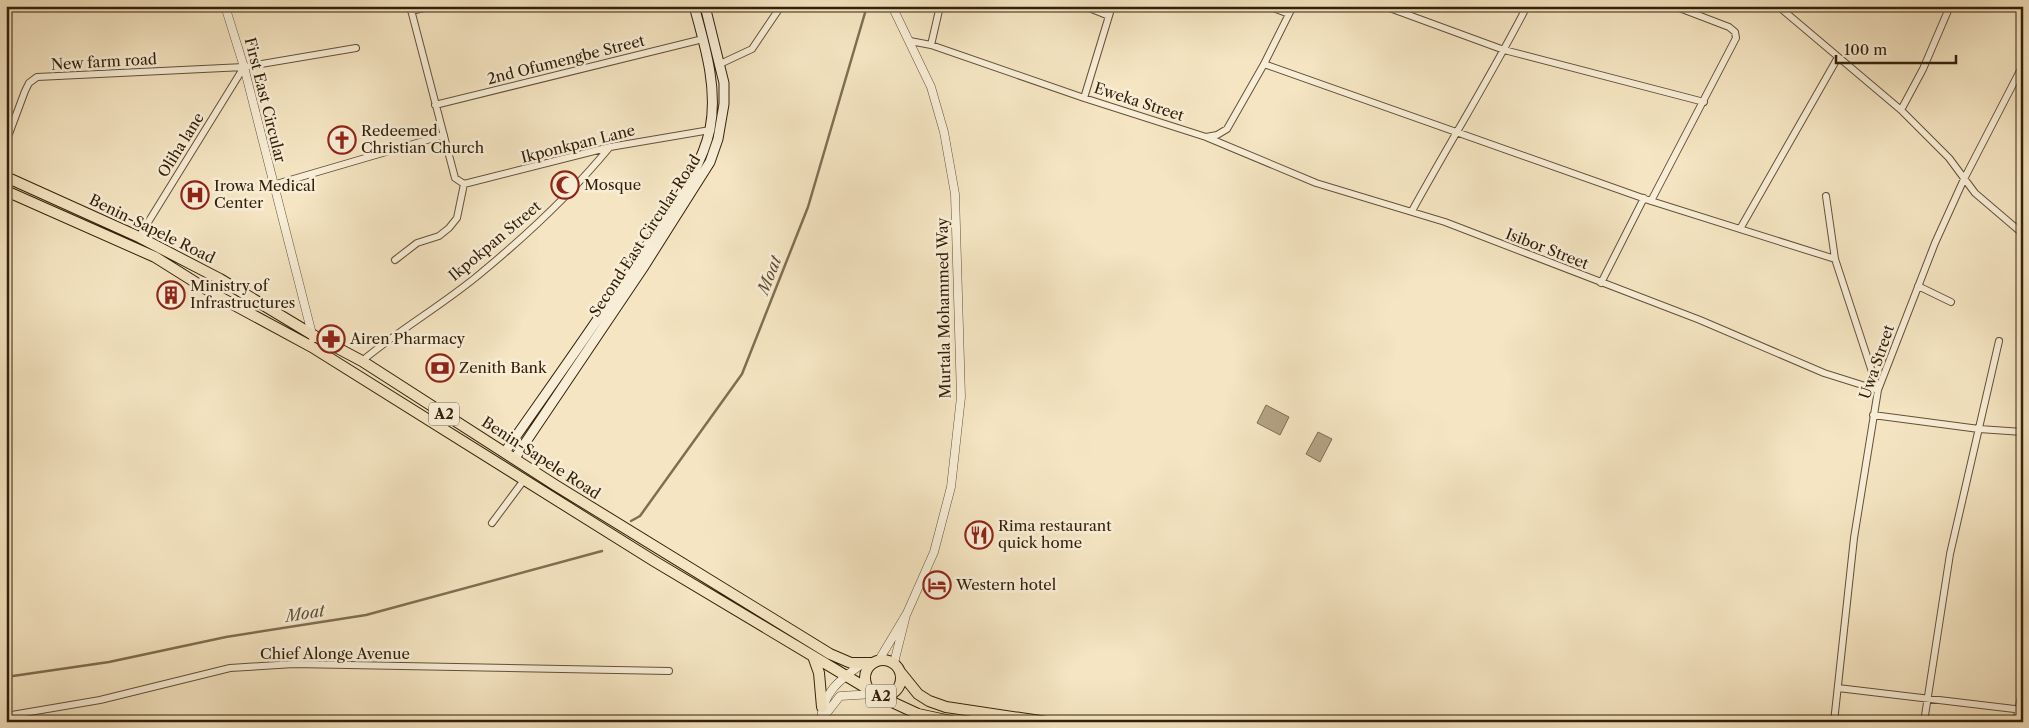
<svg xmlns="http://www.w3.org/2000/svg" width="2029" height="728" font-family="'Libre Caslon Text',serif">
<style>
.water{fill:#b3a283;stroke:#806e52}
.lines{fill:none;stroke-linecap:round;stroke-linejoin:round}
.stream{stroke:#806e52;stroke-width:2.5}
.minor-casing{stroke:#645137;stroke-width:8}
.tertiary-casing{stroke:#645137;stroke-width:9}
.secondary-casing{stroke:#332009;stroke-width:11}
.trunk-casing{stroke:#332009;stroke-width:12}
.minor{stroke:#f8eed7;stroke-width:6}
.tertiary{stroke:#f8eed7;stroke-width:8}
.secondary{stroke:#f8eed7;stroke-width:9}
.trunk{stroke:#f5e5c2;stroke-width:10}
.labels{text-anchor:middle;stroke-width:5;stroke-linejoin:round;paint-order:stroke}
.shield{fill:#f8eed7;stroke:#6e5e47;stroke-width:1}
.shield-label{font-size:14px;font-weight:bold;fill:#332009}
.street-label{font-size:15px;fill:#332009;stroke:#f8eed7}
.poi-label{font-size:15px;fill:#332009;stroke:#f8eed7;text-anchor:start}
.water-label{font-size:16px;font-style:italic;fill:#604e34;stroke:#f8eed7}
</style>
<rect width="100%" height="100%" fill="#f5e5c2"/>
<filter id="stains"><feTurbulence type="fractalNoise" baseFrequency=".004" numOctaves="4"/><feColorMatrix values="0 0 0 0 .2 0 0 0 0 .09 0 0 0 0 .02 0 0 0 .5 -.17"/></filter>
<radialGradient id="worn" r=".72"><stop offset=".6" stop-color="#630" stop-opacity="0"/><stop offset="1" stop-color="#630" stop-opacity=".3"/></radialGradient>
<path class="water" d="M1266 405 1289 417 1280 435 1257 423Z
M1318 432 1332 439 1320 462 1306 454Z"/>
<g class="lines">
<path class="stream" d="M631 521 640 516 742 374 808 207 867 6
M6 677 109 662 226 637 366 615 602 551"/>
<g class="minor-casing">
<path id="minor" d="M410 6 455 178 464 184 610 147 710 130
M1084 6 1109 16
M1268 6 1289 14
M1384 6 1504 50 1704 102
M1778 6 1901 110 1949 158 1975 193 2023 234
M411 11 432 6
M910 41 931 45 1084 98 1206 137 1217 135 1227 129 1264 64 1293 6
M931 45 940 6
M720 64 752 49 781 6
M1264 64 1651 201 1835 259
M1084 98 1112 6
M435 105 703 39
M1901 110 1923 69 1950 6
M1206 137 1316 183 1445 222 1700 320 1824 373 1878 390
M6 142 25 91 29 83 37 77 244 67 356 48
M273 185 444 135
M1826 196 1835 259 1878 390
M1651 201 1736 38 1735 32 1729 27 1674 6
M1412 211C1450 142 1491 76 1527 6
M1740 229 1837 59
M139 237 244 67
M395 260 417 243 439 236 449 228 457 218 464 184
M1601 283 1644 198
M1918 286 1951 302
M362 361C400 329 443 305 481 273 527 235 571 194 609 148
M1873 415 1979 429 2023 432
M492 523 524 480
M1838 688 2023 710
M6 716 100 700 230 668 294 664 669 671
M1834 722 1854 538 1878 390 1935 243 1964 179 2023 65
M1924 722 1950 554 1999 341
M2016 722 2023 686"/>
</g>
<g class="tertiary-casing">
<path id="tertiary" d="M225 6 244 67 313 338
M879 660 907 613 934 552 951 487 961 397 955 194 944 132 931 87 892 6
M894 663 906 615
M822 719 840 696 874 694
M821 722C822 693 839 680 862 664"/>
</g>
<g class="secondary-casing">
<path id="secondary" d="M505 452C556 379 608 307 655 233 676 201 702 167 710 129 718 88 705 46 694 6
M515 458 643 268 710 162 718 139 724 104V83L705 6"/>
</g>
<g class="trunk-casing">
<path id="trunk" d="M6 177 139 237 220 279 313 335 362 361 555 485 830 654 851 663H872
M6 191 155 257 214 294 312 347 654 561 868 689
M813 656 819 673 822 707
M865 678a18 18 0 1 1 36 0a18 18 0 1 1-36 0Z
M901 673 918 694 929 701 946 707 1047 722
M879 696 918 714 955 722"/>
</g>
<use href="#minor" class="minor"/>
<use href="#tertiary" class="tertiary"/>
<use href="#secondary" class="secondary"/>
<use href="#trunk" class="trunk"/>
</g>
<defs>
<g id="church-ring" transform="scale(1.4375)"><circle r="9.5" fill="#f8eed7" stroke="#8f2418" stroke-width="1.5"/><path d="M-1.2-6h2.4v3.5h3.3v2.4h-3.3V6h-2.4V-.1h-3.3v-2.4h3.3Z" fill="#8f2418"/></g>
<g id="mosque-ring" transform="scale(1.4375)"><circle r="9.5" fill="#f8eed7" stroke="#8f2418" stroke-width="1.5"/><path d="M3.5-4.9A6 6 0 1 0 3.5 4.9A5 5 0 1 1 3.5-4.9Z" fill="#8f2418"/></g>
<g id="hospital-ring" transform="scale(1.4375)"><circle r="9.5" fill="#f8eed7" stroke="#8f2418" stroke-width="1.5"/><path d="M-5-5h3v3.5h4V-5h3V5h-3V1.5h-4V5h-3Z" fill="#8f2418"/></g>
<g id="building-ring" transform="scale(1.4375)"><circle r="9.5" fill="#f8eed7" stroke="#8f2418" stroke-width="1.5"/><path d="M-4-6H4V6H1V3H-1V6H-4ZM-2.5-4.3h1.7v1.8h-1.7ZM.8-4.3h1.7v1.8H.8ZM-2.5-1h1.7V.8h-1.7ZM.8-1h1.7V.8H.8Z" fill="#8f2418"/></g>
<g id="pharmacy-ring" transform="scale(1.4375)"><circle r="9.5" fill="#f8eed7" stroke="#8f2418" stroke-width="1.5"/><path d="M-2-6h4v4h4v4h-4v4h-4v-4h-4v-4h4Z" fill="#8f2418"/></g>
<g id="bank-ring" transform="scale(1.4375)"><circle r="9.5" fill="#f8eed7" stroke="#8f2418" stroke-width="1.5"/><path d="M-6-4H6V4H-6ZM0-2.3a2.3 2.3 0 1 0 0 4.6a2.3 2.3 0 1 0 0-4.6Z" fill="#8f2418"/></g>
<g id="restaurant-ring" transform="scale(1.4375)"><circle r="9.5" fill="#f8eed7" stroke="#8f2418" stroke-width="1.5"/><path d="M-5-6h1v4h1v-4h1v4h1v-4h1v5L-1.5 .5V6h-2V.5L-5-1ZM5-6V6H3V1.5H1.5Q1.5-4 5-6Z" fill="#8f2418"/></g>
<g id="hotel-ring" transform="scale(1.4375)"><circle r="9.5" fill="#f8eed7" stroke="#8f2418" stroke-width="1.5"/><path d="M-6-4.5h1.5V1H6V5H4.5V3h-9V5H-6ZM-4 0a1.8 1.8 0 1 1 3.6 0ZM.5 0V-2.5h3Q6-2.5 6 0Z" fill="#8f2418"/></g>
</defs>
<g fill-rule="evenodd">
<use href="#church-ring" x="342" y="140"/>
<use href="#mosque-ring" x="565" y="185"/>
<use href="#hospital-ring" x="195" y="195"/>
<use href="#building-ring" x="171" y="295"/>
<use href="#pharmacy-ring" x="331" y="339"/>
<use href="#bank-ring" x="440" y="368"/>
<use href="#restaurant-ring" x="979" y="535"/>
<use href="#hotel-ring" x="937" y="585"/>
</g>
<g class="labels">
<g class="shield">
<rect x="429" y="402.5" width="30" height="23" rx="4"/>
<rect x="866" y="684.5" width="30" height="23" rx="4"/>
</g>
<g class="shield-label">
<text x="444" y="419">A2</text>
<text x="881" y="701">A2</text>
</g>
<g class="street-label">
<text transform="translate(566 60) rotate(-14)" y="5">2nd Ofumengbe Street</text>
<text transform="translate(104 62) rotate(-3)" y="5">New farm road</text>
<text transform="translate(265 100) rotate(76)" y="5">First East Circular</text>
<text transform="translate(1139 102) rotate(18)" y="5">Eweka Street</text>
<text transform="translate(578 144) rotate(-14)" y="5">Ikponkpan Lane</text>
<text transform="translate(181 145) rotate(-58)" y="5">Oliha lane</text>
<text transform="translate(152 229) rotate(26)" y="5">Benin-Sapele Road</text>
<text transform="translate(645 236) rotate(-57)" y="5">Second East Circular Road</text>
<text transform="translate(495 241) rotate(-40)" y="5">Ikpokpan Street</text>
<text transform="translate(1547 249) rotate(21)" y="5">Isibor Street</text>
<text transform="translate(944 308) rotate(-91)" y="5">Murtala Mohammed Way</text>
<text transform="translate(1877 362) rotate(-71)" y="5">Uwa Street</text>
<text transform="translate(541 458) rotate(33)" y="5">Benin-Sapele Road</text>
<text x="335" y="659">Chief Alonge Avenue</text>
</g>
<g class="poi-label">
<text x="361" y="136">Redeemed<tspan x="361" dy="17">Christian Church</tspan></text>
<text x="584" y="190">Mosque</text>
<text x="214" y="191">Irowa Medical<tspan x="214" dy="17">Center</tspan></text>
<text x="190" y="291">Ministry of<tspan x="190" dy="17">Infrastructures</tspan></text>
<text x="350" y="344">Airen Pharmacy</text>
<text x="459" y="373">Zenith Bank</text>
<text x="998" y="531">Rima restaurant<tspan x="998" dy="17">quick home</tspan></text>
<text x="956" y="590">Western hotel</text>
</g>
<g class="water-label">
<text transform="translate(769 275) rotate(-69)" y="6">Moat</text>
<text transform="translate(305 613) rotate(-9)" y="6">Moat</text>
</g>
</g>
<rect width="2029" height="728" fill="none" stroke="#f5e5c2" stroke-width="25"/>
<rect x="8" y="8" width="2014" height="713" fill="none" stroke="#332009" stroke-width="2.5"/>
<rect x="12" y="12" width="2004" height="703" fill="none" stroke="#332009"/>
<path d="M1836 55v8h120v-8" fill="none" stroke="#332009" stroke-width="2.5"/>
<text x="1844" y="55" font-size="15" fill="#332009" stroke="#f8eed7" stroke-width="4" paint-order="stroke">100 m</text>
<rect width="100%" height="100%" filter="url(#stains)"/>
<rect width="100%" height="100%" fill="url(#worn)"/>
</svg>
